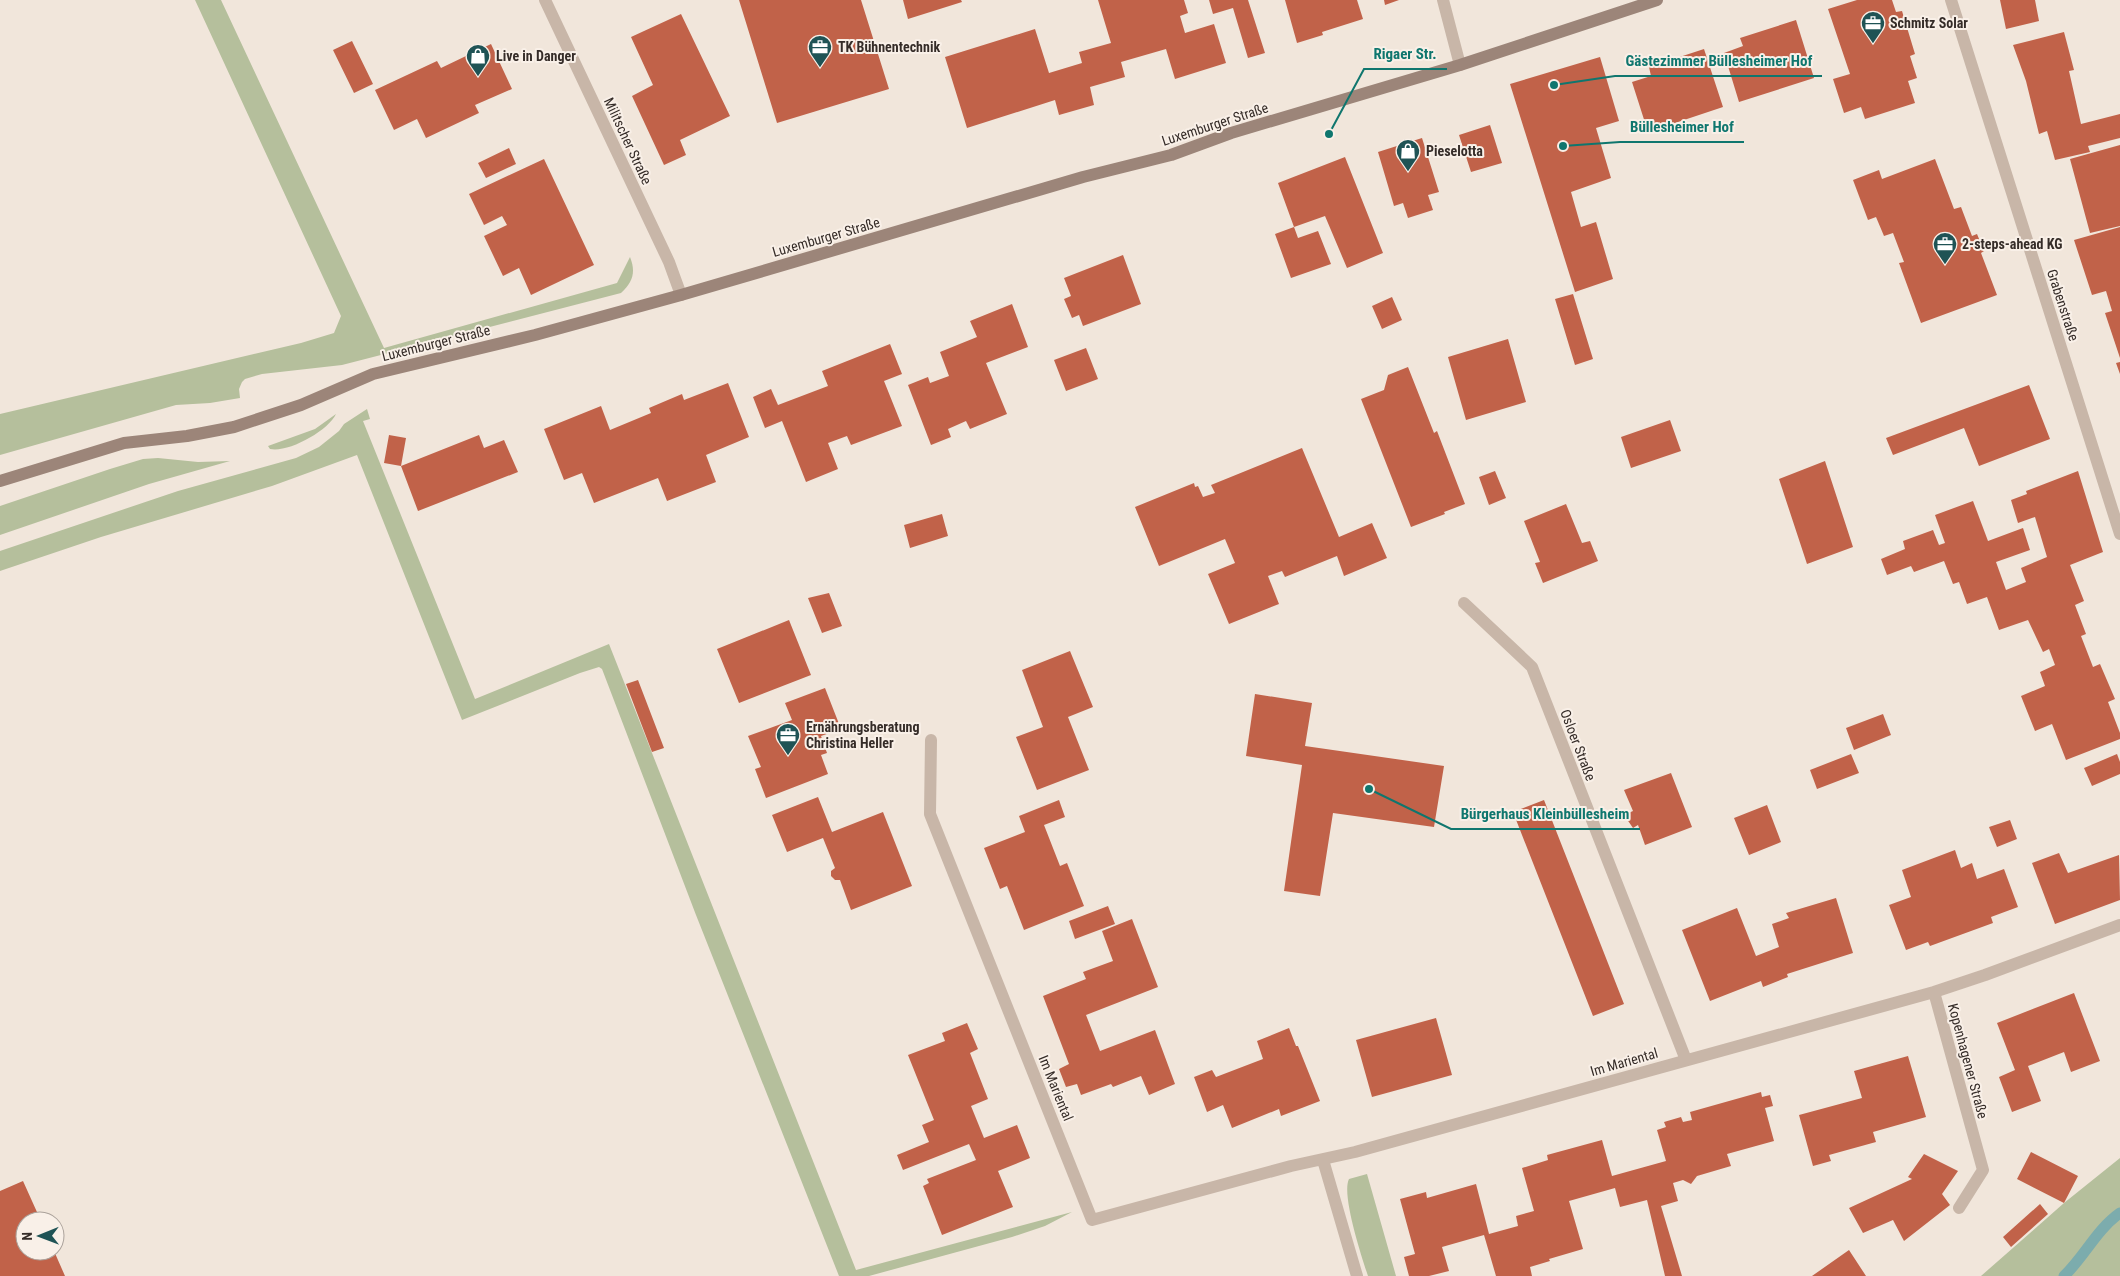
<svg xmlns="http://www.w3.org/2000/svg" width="2120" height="1276" font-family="'Roboto Condensed',sans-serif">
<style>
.green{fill:#b5bf9c}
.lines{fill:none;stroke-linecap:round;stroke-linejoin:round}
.stream{stroke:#7cacad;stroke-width:11}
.building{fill:#c16249}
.street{stroke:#c8b6a8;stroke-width:12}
.secondary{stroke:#9c8579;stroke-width:12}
.labels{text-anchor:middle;stroke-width:4;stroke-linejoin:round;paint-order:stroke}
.poi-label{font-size:14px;font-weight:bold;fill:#352c28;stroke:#f9f0e8;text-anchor:start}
.street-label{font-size:14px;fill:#352c28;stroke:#f9f0e8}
.leader{fill:none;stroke:#0f766e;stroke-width:2}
.callout-dot{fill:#0f766e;stroke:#f9f0e8;stroke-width:2}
.callout-label{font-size:15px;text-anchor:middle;font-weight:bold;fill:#0f766e;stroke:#f9f0e8;stroke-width:4;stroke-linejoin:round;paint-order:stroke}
</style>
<rect width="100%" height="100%" fill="#f1e6db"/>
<path class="green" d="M195 0H221L384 348 617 283 630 257C636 272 633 282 621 293L342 365 262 374 245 379 242 382 239 389 240 398 210 403 176 405 0 455V414L301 343 334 333 341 316Z
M367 409 370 419 363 421 475 699 609 644 856 1270 1072 1212 1045 1226 1012 1237 869 1276H839L696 915 602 669 599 667 580 673 462 720 357 455 272 486 101 537 0 571V551L178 491 296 458 319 447 339 431 344 424Z
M336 414C328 431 288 453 270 449L268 446 315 429Z
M158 458 198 462 230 461 149 484 0 535V506L110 469 143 459Z
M2120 1158V1276H1981L2064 1203Z
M1367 1174 1396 1276H1368C1362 1258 1341 1194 1349 1179Z"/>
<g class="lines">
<path class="stream" d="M2064 1276C2085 1256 2096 1230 2120 1213"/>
</g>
<path class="building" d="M739 0H861L889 89 777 123Z
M903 0H961L962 2 908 19Z
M1098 0H1184L1188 13 1180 16 1185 33 1214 24 1226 63 1175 79 1166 49 1121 62 1125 77 1090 87 1094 105 1059 115 1055 100 967 128 945 57 1035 29 1049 73 1082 63 1079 52 1111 43Z
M1209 0H1248L1265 53 1248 58 1233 8 1213 14Z
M1285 0H1357L1363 19 1322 32 1323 35 1297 43Z
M1384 0H1399L1385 5Z
M1857 0H1892L1896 12 1902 11 1915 54 1910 56 1917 78 1908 81 1915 103 1865 119 1861 107 1844 113 1833 79 1850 74 1828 9Z
M2000 0H2035L2039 21 2006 29Z
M681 14 730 116 680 140 686 155 664 165 632 96 653 85 631 37Z
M1796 20 1814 78 1739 102 1724 53 1743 46 1740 38Z
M2064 32 2074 70 2069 71 2081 124 2120 114V138L2088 146 2090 152 2055 160 2047 131 2039 134 2026 81 2013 45Z
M352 41 373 84 354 93 333 50Z
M491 44 512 89 475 105 479 113 426 138 417 119 394 130 375 90 437 61 441 68Z
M1704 49 1723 107 1648 132 1632 82 1651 76 1649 67Z
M1600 57 1619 121 1596 128 1611 178 1571 192 1581 227 1596 222 1613 279 1575 292 1510 84Z
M1490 125 1502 163 1471 172 1459 135Z
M1422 138 1439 192 1428 195 1433 210 1408 218 1403 203 1394 206 1378 152Z
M2120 145V226L2090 233 2070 159Z
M509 148 516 164 486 178 478 163Z
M1345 157 1383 253 1347 268 1325 216 1294 227 1278 183Z
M544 159 594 265 531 295 519 268 503 276 484 236 507 225 502 216 484 225 469 194Z
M1935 159 1954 209 1961 207 1972 236 1977 234 1984 251 1981 253 1997 295 1921 323 1899 263 1904 262 1893 233 1884 236 1876 217 1868 220 1853 180 1879 170 1882 179Z
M1294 227 1298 238 1318 231 1331 264 1291 278 1275 234Z
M2120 227V358L2105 313 2112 311 2106 291 2092 295 2074 240Z
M1123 255 1141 304 1083 326 1079 315 1072 318 1064 299 1071 296 1064 278Z
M1573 294 1593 359 1575 365 1555 299Z
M1392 297 1402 320 1382 329 1372 306Z
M1012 304 1028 347 986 363 1007 414 970 429 966 421 948 429 951 437 931 445 908 385 928 377 930 383 949 376 940 352 977 337 970 321Z
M1508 339 1526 402 1466 420 1448 357Z
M890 344 902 374 884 381 902 426 851 445 847 436 828 443 838 469 806 482 782 421 765 428 753 397 771 389 778 405 828 386 822 371Z
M1086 348 1098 379 1066 391 1054 360Z
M2120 362V374L2116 363Z
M1408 367 1434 433 1437 431 1465 504 1444 512 1445 514 1411 527 1361 399 1384 390 1388 375Z
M728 383 749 437 706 455 716 482 667 501 658 478 594 503 582 473 564 480 544 429 601 406 610 430 651 413 649 408 682 394 684 400Z
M2029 385 2050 439 1979 466 1964 428 1893 455 1886 438Z
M1670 420 1681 451 1631 468 1621 437Z
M389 435 406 438 401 466 479 435 484 448 504 440 518 472 418 511 401 466 384 463Z
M1302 448 1339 537 1372 523 1387 558 1344 576 1337 556 1285 577 1282 571 1268 576 1279 604 1229 624 1208 574 1235 563 1225 539 1159 566 1135 507 1194 483 1195 487 1198 486 1203 497 1215 493 1211 485Z
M1825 461 1853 547 1807 564 1779 479Z
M1495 471 1506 498 1489 505 1479 477Z
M2078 471 2103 552 2070 565 2084 601 2075 605 2086 634 2081 636 2093 667 2100 664 2115 699 2108 702 2120 733V739L2066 760 2052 724 2035 731 2021 696 2045 686 2040 672 2055 665 2049 649 2043 652 2028 620 1999 630 1987 597 1967 604 1959 582 1953 584 1944 561 1914 572 1911 566 1887 575 1881 559 1905 549 1903 541 1933 530 1939 545 1945 543 1935 515 1973 501 1988 541 2023 528 2030 550 1996 562 2006 590 2026 582 2021 568 2047 557 2035 517 2018 523 2011 500 2027 494 2026 491Z
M1566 504 1582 543 1590 541 1598 561 1543 583 1535 563 1540 562 1524 521Z
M942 514 948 536 910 548 904 525Z
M829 593 842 626 822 633 808 598Z
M789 620 811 675 739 703 717 649Z
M1070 651 1093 707 1068 717 1089 770 1037 790 1016 737 1043 727 1022 670Z
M638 680 664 748 652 752 626 684Z
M825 688 841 729 821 736 827 753 821 755 828 774 766 798 755 769 761 767 748 736 792 720 785 703Z
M1255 694 1312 703 1305 746 1444 766 1434 827 1333 813 1320 896 1284 891 1302 765 1246 756Z
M1883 714 1891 735 1854 750 1846 728Z
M1851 754 1859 773 1817 789 1810 770Z
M2117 754 2120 762V774L2092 786 2084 768Z
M1671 773 1692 827 1645 845 1638 825 1633 828 1624 815 1633 811 1624 790Z
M818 797 832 832 883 812 912 886 851 910 840 880H835L831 876V871L835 868 823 838 787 852 772 815Z
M1059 800 1065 817 1044 825 1060 866 1067 863 1084 906 1024 930 1007 886 1000 889 984 848 1025 832 1019 816Z
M1544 800 1624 1004 1593 1016 1513 812Z
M1767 805 1781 842 1749 855 1734 818Z
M2010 820 2017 839 1997 847 1989 827Z
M1955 850 1961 868 1972 863 1977 879 2004 869 2018 907 1991 917 1993 923 1930 946 1928 942 1906 950 1889 905 1911 897 1902 870Z
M2059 853 2068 873 2119 855 2120 900 2055 924 2032 863Z
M1836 898 1853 953 1787 974 1788 977 1763 987 1761 981 1710 1001 1682 930 1737 908 1756 956 1779 947 1772 924 1789 918 1786 913Z
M1108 906 1115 924 1075 939 1069 921Z
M1132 919 1158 987 1086 1015 1100 1051 1155 1030 1175 1084 1149 1095 1141 1076 1113 1087 1111 1084 1081 1095 1077 1084 1066 1087 1059 1069 1069 1064 1043 996 1086 979 1083 972 1113 961 1102 931Z
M2074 993 2100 1061 2071 1072 2064 1052 2028 1066 2041 1101 2012 1112 1999 1077 2015 1070 1997 1023Z
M1436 1018 1452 1075 1372 1097 1356 1040Z
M967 1023 978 1049 970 1053 988 1099 971 1106 984 1138 1017 1125 1030 1158 998 1171 1013 1207 942 1235 923 1186 929 1183 927 1179 976 1160 969 1144 903 1170 897 1155 929 1142 922 1125 934 1120 908 1055 945 1041 942 1033Z
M1289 1028 1296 1046H1298L1320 1101 1281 1116 1279 1109 1232 1128 1223 1105 1207 1112 1194 1077 1212 1070 1216 1077 1263 1059 1257 1041Z
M1908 1056 1926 1117 1873 1132 1876 1142 1829 1155 1831 1161 1813 1166 1799 1115 1862 1098 1854 1071Z
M1761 1092 1762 1097 1770 1095 1773 1106 1765 1108 1774 1141 1727 1154 1731 1166 1697 1176 1691 1184 1683 1180 1673 1183 1678 1201 1661 1206 1682 1276H1665L1647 1200 1620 1207 1615 1188 1569 1201 1583 1249 1549 1259 1550 1261 1530 1267 1532 1276H1496L1484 1235 1442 1247 1449 1271 1429 1276H1409L1404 1257 1415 1254 1400 1199 1426 1192 1427 1198 1476 1184 1489 1234 1518 1226 1516 1216 1534 1211 1522 1168 1548 1160 1547 1155 1602 1140 1612 1176 1666 1161 1657 1130 1666 1127 1664 1122 1681 1117 1683 1122 1692 1120 1690 1112Z
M2031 1152 2078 1176 2064 1203 2017 1179Z
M1924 1154 1958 1171 1942 1194 1950 1205 1904 1241 1893 1220 1863 1233 1849 1208 1912 1179 1908 1177Z
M23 1181 41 1221H25V1251H54L65 1276H0V1191Z
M2040 1204 2048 1214 2011 1247 2003 1237Z
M1849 1250 1866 1276H1812Z"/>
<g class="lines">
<path class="street" d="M545 0 669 262 681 295
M1443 0 1460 65
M1951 0 2120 534
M1464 603 1532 667 1686 1060
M931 740 930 814 1092 1220 1291 1166 1355 1152 1934 992 1985 975 2120 925
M1934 992 1983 1170 1959 1208
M1323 1160 1357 1276"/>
<path class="secondary" d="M0 481 124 443 187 436 234 427 301 405 373 374 535 335 681 295 1083 177 1171 155 1231 133 1460 65 1657 0"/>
</g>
<defs>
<g id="office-pin" transform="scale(1.25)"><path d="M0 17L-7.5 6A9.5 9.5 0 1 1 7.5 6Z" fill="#1f5355" stroke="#f9f0e8"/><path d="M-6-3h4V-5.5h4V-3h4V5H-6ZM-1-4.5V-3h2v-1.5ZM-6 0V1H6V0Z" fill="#fff"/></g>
<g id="shop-pin" transform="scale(1.25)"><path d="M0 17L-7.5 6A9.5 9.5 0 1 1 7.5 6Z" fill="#1f5355" stroke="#f9f0e8"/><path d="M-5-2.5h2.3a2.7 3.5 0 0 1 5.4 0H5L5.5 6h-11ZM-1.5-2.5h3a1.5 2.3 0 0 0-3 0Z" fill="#fff"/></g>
</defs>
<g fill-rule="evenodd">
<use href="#office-pin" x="1873" y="23"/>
<use href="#office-pin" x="820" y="47"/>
<use href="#shop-pin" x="478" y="56"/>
<use href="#shop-pin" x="1408" y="151"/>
<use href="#office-pin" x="1945" y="244"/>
<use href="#office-pin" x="788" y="735"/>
</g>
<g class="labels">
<g class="poi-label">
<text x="1890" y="28">Schmitz Solar</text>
<text x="838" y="52">TK Bühnentechnik</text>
<text x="496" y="61">Live in Danger</text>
<text x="1426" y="156">Pieselotta</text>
<text x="1962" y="249">2-steps-ahead KG</text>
<text x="806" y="732">Ernährungsberatung<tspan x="806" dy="16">Christina Heller</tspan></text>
</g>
<g class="street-label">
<text transform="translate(1215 124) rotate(-18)" y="5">Luxemburger Straße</text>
<text transform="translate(628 141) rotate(65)" y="5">Militscher Straße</text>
<text transform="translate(826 237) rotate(-16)" y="5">Luxemburger Straße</text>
<text transform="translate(2063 305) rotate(72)" y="5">Grabenstraße</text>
<text transform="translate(436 343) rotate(-14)" y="5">Luxemburger Straße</text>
<text transform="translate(1578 745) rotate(69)" y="5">Osloer Straße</text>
<text transform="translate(1968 1061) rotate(75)" y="5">Kopenhagener Straße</text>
<text transform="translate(1624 1062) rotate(-16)" y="5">Im Mariental</text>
<text transform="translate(1056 1088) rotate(68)" y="5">Im Mariental</text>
</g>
</g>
<path class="leader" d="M1329 134L1364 69H1447M1554 85L1615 76H1822M1563 146L1620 142H1744M1369 789L1451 829H1640"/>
<g class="callout-dot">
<circle cx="1329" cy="134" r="5"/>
<circle cx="1554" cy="85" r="5"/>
<circle cx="1563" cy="146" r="5"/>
<circle cx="1369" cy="789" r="5"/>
</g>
<g class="callout-label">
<text x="1405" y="59">Rigaer Str.</text>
<text x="1719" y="66">Gästezimmer Büllesheimer Hof</text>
<text x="1682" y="132">Büllesheimer Hof</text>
<text x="1545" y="819">Bürgerhaus Kleinbüllesheim</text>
</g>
<g transform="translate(40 1236) rotate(269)"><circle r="24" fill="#f9f0e8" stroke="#aba29b"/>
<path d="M0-4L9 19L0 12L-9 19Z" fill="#1f5355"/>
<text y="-8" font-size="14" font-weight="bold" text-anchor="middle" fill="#352c28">N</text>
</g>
</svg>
